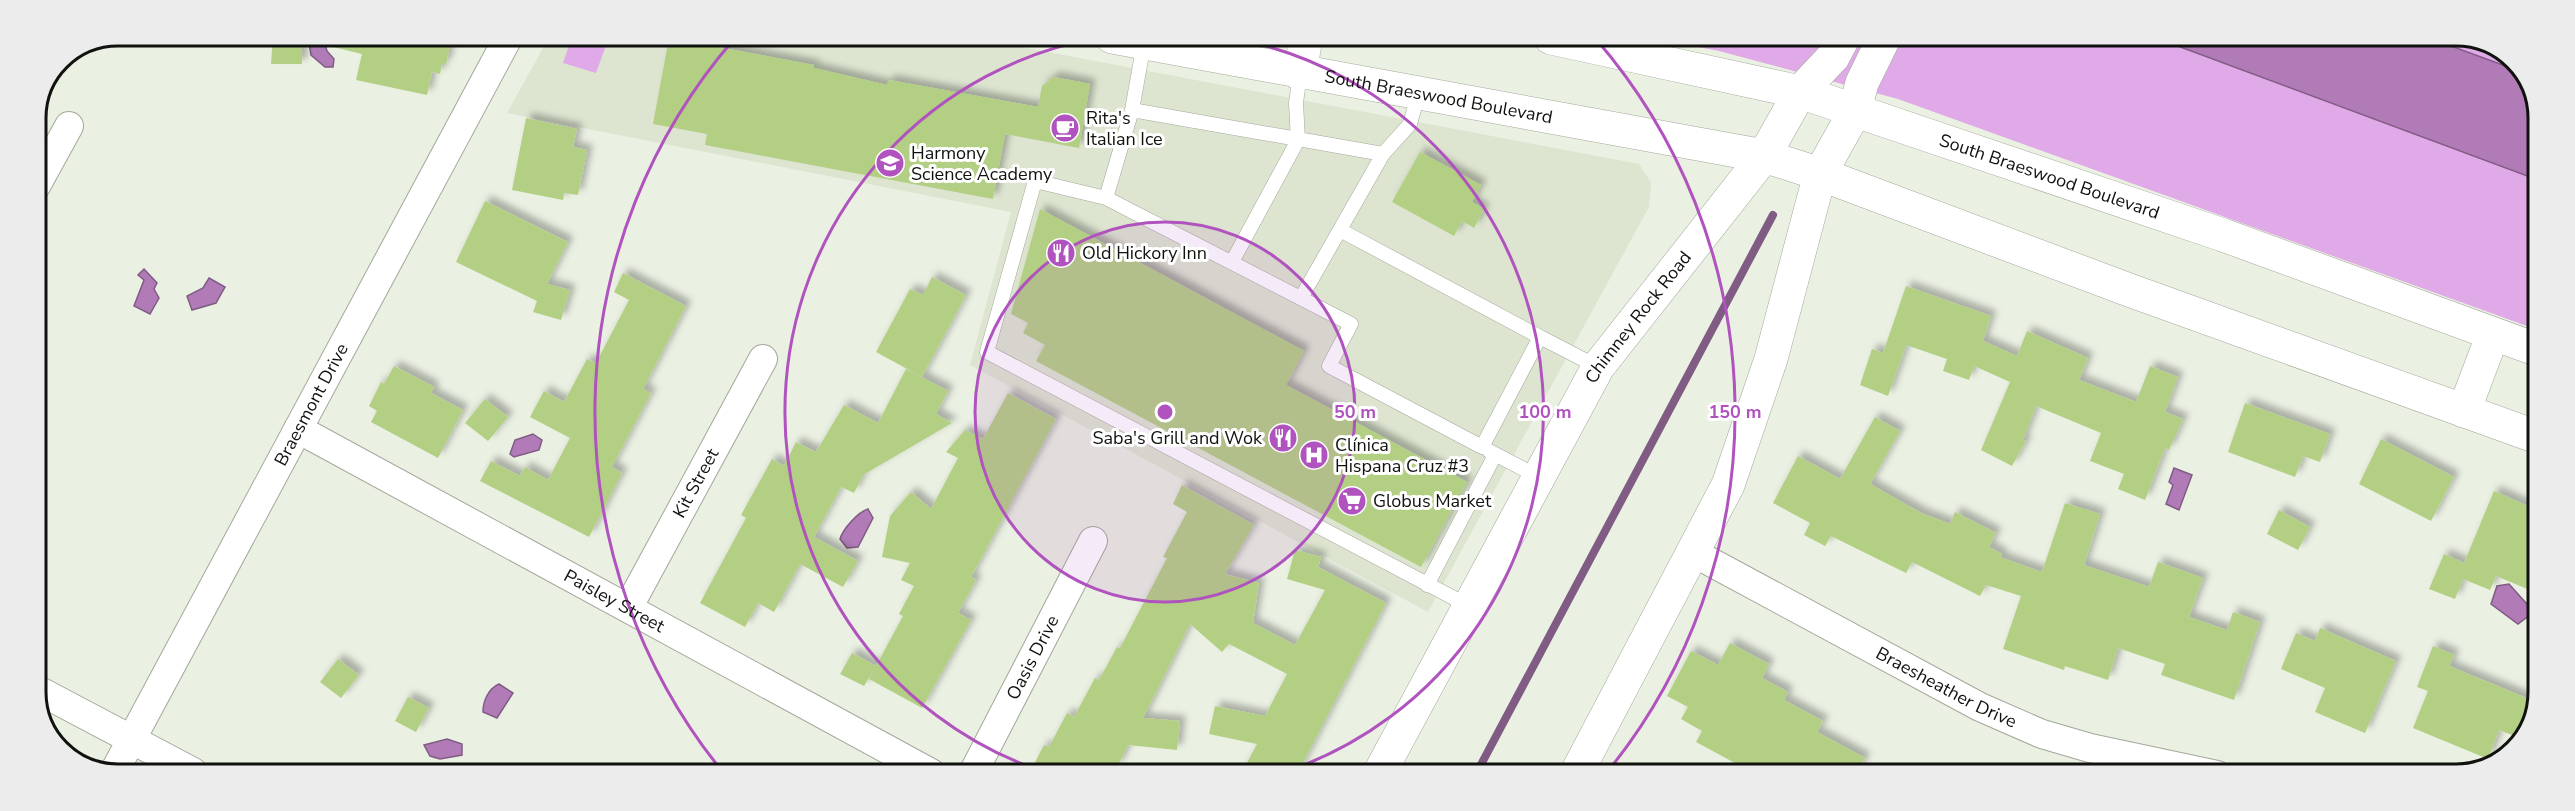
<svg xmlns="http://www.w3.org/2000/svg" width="2575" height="811" font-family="'Nunito Sans',sans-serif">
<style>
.built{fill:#dde5d0}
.green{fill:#e0a9e7}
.water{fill:#b07bb7;stroke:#805c84;stroke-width:1.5}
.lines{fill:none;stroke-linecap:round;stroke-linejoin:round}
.stream{stroke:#805c84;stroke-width:8}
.building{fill:#b3cf84;filter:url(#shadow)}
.lane-casing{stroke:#a3a89b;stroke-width:15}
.street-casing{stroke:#a3a89b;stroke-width:30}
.secondary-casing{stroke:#a3a89b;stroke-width:34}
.lane{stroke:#fff;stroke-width:14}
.street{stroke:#fff;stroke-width:28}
.secondary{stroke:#fff;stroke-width:33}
.ring{fill:none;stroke:#b053be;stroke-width:3}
.labels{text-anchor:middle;stroke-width:6;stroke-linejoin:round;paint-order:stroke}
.street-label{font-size:18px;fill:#10120e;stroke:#fff}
.poi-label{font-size:18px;fill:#10120e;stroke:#fff;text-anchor:start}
.rim{fill:none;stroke:#10120e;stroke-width:3}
.centre{fill:#b053be;stroke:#fff;stroke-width:3}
.ring-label{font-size:18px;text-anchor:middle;font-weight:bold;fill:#b053be;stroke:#fff;stroke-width:6;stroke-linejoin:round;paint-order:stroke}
</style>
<defs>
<filter id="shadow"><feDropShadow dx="5.5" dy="-5.5" stdDeviation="3" flood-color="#0004"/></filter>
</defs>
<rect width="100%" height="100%" fill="#eaf0e2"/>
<path class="built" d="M549 37H969L1639 164 1651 182 1649 207 1428 612 970 365 1011 212 507 113Z"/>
<path class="green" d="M572 37H609L596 73 563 63Z
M1651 38 2478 39 2519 64 2539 113 2538 330 1898 99 1719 51Z"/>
<path class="water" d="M2159 39H2432L2522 72 2539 113 2538 180Z
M315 40 324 41 327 51 334 59 333 67H325L311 55 309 43Z
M144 269 157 283 154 289 159 298 150 314 134 306 144 280 138 275Z
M209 278 225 287 216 303 192 310 187 296 203 288Z
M533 434 542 440 539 450 514 457 510 454 515 440Z
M2174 468 2192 475 2179 510 2166 504 2173 485 2169 482Z
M868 509 873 518 858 547 847 548 840 539C843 529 858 512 868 509Z
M2509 584 2534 612 2518 624 2491 604 2497 586Z
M499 684 513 693 497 718 483 712C483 701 488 689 499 684Z
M447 739 462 744V755L440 759 430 756 424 745Z"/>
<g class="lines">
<path class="stream" d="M1476 774 1773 215"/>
</g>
<path class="building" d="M273 36H302V64H271Z
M321 36H452L446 64H442L440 74 432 72 427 95 356 80 362 54 321 44Z
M669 38 814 65V68L887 85 889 80 1038 107 1042 86 1054 77 1090 84 1079 148 1005 134 993 199 705 145 707 134 653 124Z
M526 118 577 129 573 147 587 150 578 195 564 193 563 200 512 190Z
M1420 152 1481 185 1472 202 1484 209 1474 228 1462 221 1454 236 1392 202Z
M485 201 568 242 547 284 570 290 561 320 533 312 537 301 456 262Z
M1040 209 1304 351 1286 385 1467 482 1421 567 1036 361 1045 345 1023 333 1028 323 1011 314Z
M623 273 686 306 643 389 651 393 612 467 622 473 589 537 480 481 491 461 520 476 525 467 548 480 570 438 530 417 544 391 564 402 587 359 596 363 629 300 614 292Z
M932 277 966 295 922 377 876 352 910 289 923 295Z
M1906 286 1991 316 1983 341 2017 356 2027 331 2088 358 2079 380 2136 402 2150 366 2178 377 2165 412 2183 419 2169 450 2165 448 2145 500 2118 489 2124 474 2090 461 2101 433 2036 406 2023 440 2026 441 2012 466 1981 450 2010 382 1974 366 1969 380 1943 371 1947 359 1906 345 1888 396 1860 385 1872 349 1883 353Z
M394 366 434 387 431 393 463 410 438 458 371 422 377 411 369 406 381 382 384 384Z
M906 369 948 391 936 414 952 423 863 475 854 493 841 487 814 537 858 561 843 587 800 564 774 612 758 603 745 627 700 603 746 518 741 515 772 459 784 466 796 442 816 452 844 405 878 423Z
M1008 393 1056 419 971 577 976 580 958 613 971 620 922 708 869 679 903 616 899 614 914 586 901 580 910 563 882 557 890 516 911 492 931 509 958 458 946 452 965 430 983 439Z
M485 399 508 417 488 441 465 423Z
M2245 403 2330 434 2320 462 2303 456 2295 477 2228 452Z
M1875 417 1900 431 1870 484 1921 513 1950 524 1955 512 1996 533 1989 547 2002 554 2000 557 2042 572 2065 503 2100 514 2084 565 2149 587 2158 562 2203 578 2189 617 2227 630 2233 612 2260 622 2234 700 2161 675 2165 664 2118 648 2108 680 2065 666 2064 670 2003 649 2021 596 1986 585 1980 596 1912 562 1906 573 1831 536 1825 546 1804 535 1810 523 1773 503 1798 456 1840 479Z
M2381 439 2454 477 2431 521 2359 484Z
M1182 485 1254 525 1225 574 1259 583 1253 623 1295 645 1325 590 1287 579 1295 550 1321 557 1318 567 1386 603 1297 774H1241L1257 744 1209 734 1215 706 1265 716 1287 674 1229 644 1222 652 1190 624 1143 718 1180 721 1177 750 1128 745 1117 767 1113 765 1109 773H1036L1040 765 1035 762 1044 745 1049 747 1067 713 1074 717 1095 678 1099 680 1117 647 1120 648 1167 558 1163 557 1187 512 1173 504Z
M2494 491 2537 510V593L2496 576 2490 590 2463 579 2455 599 2429 589 2444 554 2464 563Z
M2279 510 2310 527 2298 550 2267 534Z
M2320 628 2396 661 2365 733 2315 712 2325 688 2281 669 2296 633 2315 641Z
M1730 643 1769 664 1762 678 1788 692 1784 700 1823 721 1817 732 1865 758 1856 774H1768L1749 764 1746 769 1696 742 1702 731 1681 719 1688 707 1667 696 1691 651 1718 665Z
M2433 646 2454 655 2449 666 2536 702V714L2520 738 2499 730 2488 759 2413 728 2428 691 2417 687Z
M852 653 876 666 864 686 840 674Z
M338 659 359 675 341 698 320 682Z
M408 697 429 708 416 732 395 721Z"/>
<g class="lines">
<g class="lane-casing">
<path id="lane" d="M1132 110 1144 43
M1106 198 1035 181 987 352 1469 606
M1340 230 1540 337 1482 447 1329 366 1351 324 1106 198 1132 110 1383 154
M1232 262 1298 140 1296 103 1300 74
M1301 298 1383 154 1410 124 1418 95
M1540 337 1598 367
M1489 451 1539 477
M1427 585 1495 455"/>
</g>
<g class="street-casing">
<g id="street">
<path d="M36 186 69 126"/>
<path id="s1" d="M298 429 931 773"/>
<path id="s2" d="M1694 553 1980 707 2042 734 2090 748 2217 775"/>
<path id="s3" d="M628 608 763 359"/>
<path d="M36 689 193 772"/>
<path id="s4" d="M114 772 509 36"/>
<path id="s5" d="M973 773 1093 541"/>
</g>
</g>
<g class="secondary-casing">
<g id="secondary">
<path id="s6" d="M1112 37 1764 156 1820 174 2129 290 2537 437"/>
<path id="s7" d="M1551 38 1800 92 2223 235 2538 350"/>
<path d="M1300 74 1306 37"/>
<path d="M2464 411 2493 334"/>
<path id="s8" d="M1379 774 1598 367 1764 156 1800 92 1833 57 1843 38"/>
<path d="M1576 774 1728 485 1771 359 1820 174 1854 113 1862 83 1884 38"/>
</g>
</g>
<use href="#lane" class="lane"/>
<use href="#street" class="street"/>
<use href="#secondary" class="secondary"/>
</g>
<circle cx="1165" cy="412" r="190" fill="#b053be" fill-opacity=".12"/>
<g class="ring">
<circle cx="1165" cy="412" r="190"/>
<path d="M1044 772A380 380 0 0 1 1102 37M1231 38A380 380 0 0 1 1282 773"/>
<path d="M722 771A570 570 0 0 1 735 38M1595 38A570 570 0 0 1 1608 771"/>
</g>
<defs>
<g id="cafe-disc" transform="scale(1.5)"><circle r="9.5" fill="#b053be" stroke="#fff"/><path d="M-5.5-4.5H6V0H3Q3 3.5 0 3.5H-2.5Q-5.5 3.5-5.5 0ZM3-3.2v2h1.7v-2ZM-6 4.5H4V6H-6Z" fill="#fff"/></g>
<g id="school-disc" transform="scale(1.5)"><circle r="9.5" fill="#b053be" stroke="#fff"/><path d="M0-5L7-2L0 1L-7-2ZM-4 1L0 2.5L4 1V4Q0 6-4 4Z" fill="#fff"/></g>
<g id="restaurant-disc" transform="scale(1.5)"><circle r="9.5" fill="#b053be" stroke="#fff"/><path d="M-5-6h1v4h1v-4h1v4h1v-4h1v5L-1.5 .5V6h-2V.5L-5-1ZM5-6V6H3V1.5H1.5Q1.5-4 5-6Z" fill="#fff"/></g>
<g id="hospital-disc" transform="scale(1.5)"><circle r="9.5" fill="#b053be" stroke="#fff"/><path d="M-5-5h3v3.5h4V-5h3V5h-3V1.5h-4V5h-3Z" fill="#fff"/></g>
<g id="supermarket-disc" transform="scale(1.5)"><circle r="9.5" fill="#b053be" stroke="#fff"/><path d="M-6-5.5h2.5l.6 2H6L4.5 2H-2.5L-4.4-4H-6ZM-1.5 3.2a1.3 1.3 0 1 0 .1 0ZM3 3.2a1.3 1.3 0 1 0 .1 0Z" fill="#fff"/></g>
</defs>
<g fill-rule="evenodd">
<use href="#cafe-disc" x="1065" y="128"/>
<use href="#school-disc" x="890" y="163"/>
<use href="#restaurant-disc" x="1061" y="253"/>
<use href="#restaurant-disc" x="1283" y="438"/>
<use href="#hospital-disc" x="1314" y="455"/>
<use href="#supermarket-disc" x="1352" y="501"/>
</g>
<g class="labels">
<g class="street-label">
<text dy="6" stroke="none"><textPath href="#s6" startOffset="332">South Braeswood Boulevard</textPath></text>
<text dy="6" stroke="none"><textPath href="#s7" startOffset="518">South Braeswood Boulevard</textPath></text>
<text dy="6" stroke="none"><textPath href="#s8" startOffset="526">Chimney Rock Road</textPath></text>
<text dy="6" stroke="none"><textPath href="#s4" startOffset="417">Braesmont Drive</textPath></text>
<text dy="6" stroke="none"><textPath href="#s3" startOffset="142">Kit Street</textPath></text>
<text dy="6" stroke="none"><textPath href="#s1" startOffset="360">Paisley Street</textPath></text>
<text dy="6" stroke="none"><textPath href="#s5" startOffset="130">Oasis Drive</textPath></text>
<text dy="6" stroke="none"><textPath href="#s2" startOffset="286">Braesheather Drive</textPath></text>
</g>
<g class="poi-label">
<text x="1086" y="124">Rita's<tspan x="1086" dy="21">Italian Ice</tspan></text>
<text x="911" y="159">Harmony<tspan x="911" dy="21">Science Academy</tspan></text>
<text x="1082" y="259">Old Hickory Inn</text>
<text x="1262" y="444" text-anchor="end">Saba's Grill and Wok</text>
<text x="1335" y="451">Clínica<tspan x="1335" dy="21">Hispana Cruz #3</tspan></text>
<text x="1373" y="507">Globus Market</text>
</g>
</g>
<path d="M0 0H2575V811H0ZM118 46H2456A72 72 0 0 1 2528 118V692A72 72 0 0 1 2456 764H118A72 72 0 0 1 46 692V118A72 72 0 0 1 118 46Z" fill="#ececec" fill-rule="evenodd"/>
<path class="rim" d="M118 46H2456A72 72 0 0 1 2528 118V692A72 72 0 0 1 2456 764H118A72 72 0 0 1 46 692V118A72 72 0 0 1 118 46Z"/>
<circle cx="1165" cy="412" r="9" class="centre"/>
<g class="ring-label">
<text x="1355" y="418">50 m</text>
<text x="1545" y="418">100 m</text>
<text x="1735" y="418">150 m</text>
</g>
</svg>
